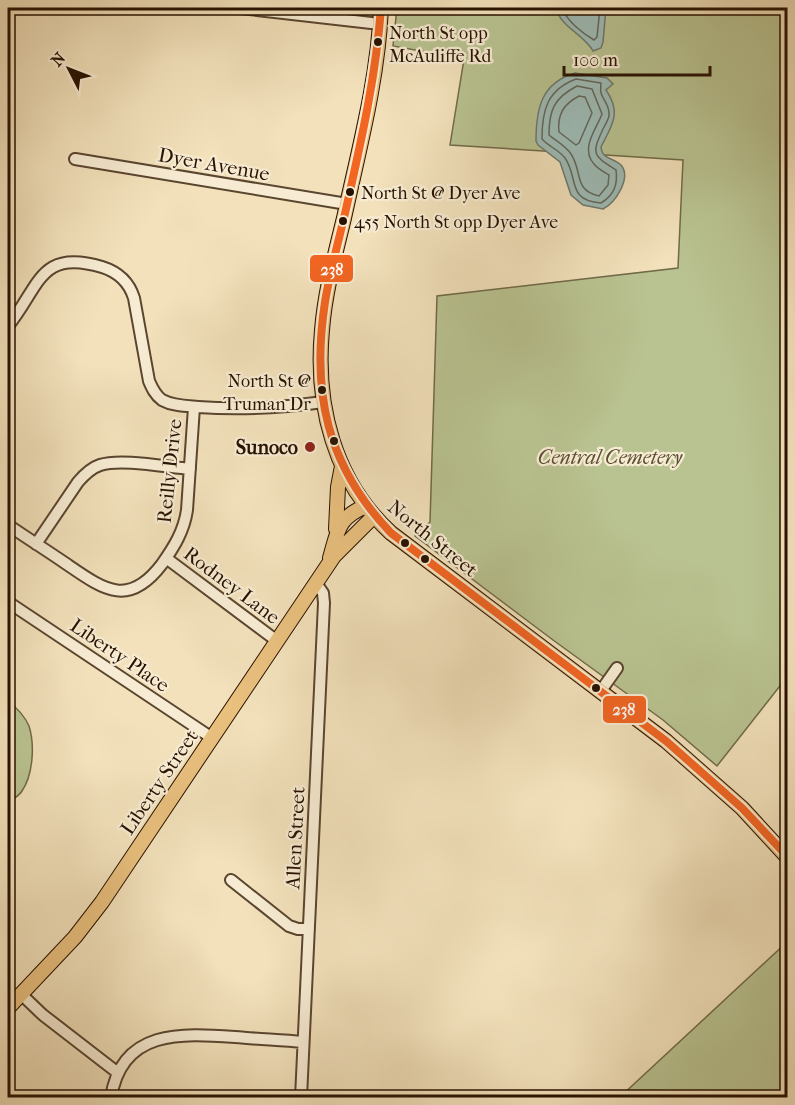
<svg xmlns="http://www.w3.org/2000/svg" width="795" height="1105" font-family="'IM FELL French Canon',serif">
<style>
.green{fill:#b9c391;stroke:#706a48;stroke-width:1.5}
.water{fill:#9dbcb7;stroke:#6e786e;stroke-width:1.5}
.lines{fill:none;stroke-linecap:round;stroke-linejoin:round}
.shore{stroke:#62665c;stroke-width:1.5}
.minor-casing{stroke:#5a452f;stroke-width:14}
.major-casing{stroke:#271100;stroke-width:16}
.minor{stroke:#f7ecd3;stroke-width:10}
.major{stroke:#e9c07e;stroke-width:14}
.bus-1-casing{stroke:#f7ecd3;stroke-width:12}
.bus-1{stroke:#f26522;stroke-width:8}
.bus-dot{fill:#271100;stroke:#f7ecd3;stroke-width:2}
.poi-dot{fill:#8f2418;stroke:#f7ecd3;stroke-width:2}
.labels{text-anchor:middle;stroke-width:4.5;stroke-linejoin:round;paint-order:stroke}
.bus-label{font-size:18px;fill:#271100;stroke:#f7ecd3;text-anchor:start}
.street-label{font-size:20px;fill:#271100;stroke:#f7ecd3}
.poi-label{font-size:20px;font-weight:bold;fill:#271100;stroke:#f7ecd3;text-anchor:end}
.park-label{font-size:20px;font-style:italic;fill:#5a4f33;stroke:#f7ecd3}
.line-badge{stroke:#f7ecd3;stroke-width:2}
.badge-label{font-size:16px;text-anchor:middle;font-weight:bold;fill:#fff}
</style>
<rect width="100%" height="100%" fill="#f2e1bb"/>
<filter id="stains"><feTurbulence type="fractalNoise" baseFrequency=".00333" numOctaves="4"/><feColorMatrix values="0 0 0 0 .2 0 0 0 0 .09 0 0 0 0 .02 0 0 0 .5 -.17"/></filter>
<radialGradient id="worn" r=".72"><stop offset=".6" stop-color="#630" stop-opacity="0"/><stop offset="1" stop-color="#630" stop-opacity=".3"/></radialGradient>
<path class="green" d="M397 8H787V677L717 766 663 720 553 640 415 536 430 522 437 296 678 268 683 160 450 145 464 59 393 46Z
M8 701C16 707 25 717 29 726 35 745 33 775 22 791 19 796 13 799 8 803Z
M787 942V1097H620Z"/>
<path class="water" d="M556 8H606L603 42 601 48 593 51C584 34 561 28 556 8Z
M575 73 607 78 613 84 606 90C622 113 612 125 601 147 602 160 613 157 621 165 632 178 615 203 603 209L583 205 571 195 560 162 538 145 536 141C536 109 541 83 575 73Z"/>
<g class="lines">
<path class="shore" d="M562 8C567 21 582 33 594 40L597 37 600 8
M576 79 601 83C601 86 600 90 601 93 603 100 610 106 609 115 609 119 605 125 603 129 591 155 593 155 616 170 618 185 614 195 601 203 566 200 579 178 565 158 559 150 548 146 542 139 542 110 547 90 576 79Z
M577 86 592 89 602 114C596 130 580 148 594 164 598 169 604 172 609 175L608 185 599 196C573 190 583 172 571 154 566 146 556 141 549 135 549 110 554 98 577 86Z
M579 96 585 97 592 113 579 143 576 145 559 132C557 114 564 104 579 96Z"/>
<g class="minor-casing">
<path id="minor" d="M240 8 380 24
M75 159 347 204
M8 326C40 287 39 248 102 267 118 272 129 282 134 298L149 381C152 388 155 395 162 400 173 406 186 406 198 407 241 410 281 408 323 402
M8 525C27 538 46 550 65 563 103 589 128 609 162 564 174 547 184 531 187 510L194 407
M36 544 78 482C84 475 91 468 100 465 121 458 166 467 190 469
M166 558 277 641
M8 602 212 738
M600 692 617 668
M231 880 289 926 298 929H309
M21 994 43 1015 118 1073
M111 1098C121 1029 182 1033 235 1037 257 1039 280 1040 303 1042
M301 1098 324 603 323 593 316 583"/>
</g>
<g class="major-casing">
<path id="major" d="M381 8C378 79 359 149 344 218 335 255 325 292 322 330 315 405 334 481 391 533L666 741 742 808 788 858
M336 529 338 487 342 466
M330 558C338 531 337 518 366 506
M8 1008 75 937 102 902 334 556 374 516"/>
</g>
<use href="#minor" class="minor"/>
<use href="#major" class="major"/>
<g class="bus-1-casing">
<path id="bus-1" d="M381 8C376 76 361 142 346 209 339 240 330 271 325 302 311 393 327 466 391 533L666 741 742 808 788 857"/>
</g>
<use href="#bus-1" class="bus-1"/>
</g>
<g class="bus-dot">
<circle cx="378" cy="42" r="5"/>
<circle cx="350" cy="192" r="5"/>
<circle cx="343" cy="221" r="5"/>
<circle cx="322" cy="390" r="5"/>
<circle cx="334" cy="441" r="5"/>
<circle cx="405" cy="543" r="5"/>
<circle cx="425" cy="559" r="5"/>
<circle cx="596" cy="688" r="5"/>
</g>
<circle class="poi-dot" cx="310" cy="447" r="6"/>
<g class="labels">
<g class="bus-label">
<text x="389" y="39">North St opp<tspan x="389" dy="23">McAuliffe Rd</tspan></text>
<text x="361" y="199">North St @ Dyer Ave</text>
<text x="354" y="228">455 North St opp Dyer Ave</text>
<text x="311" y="387" text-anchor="end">North St @<tspan x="311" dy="23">Truman Dr</tspan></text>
</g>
<g class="street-label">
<text transform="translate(214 164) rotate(10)" y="7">Dyer Avenue</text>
<text transform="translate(169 471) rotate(-84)" y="7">Reilly Drive</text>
<text transform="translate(433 538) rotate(39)" y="7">North Street</text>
<text transform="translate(232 585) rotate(37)" y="7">Rodney Lane</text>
<text transform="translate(120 655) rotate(34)" y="7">Liberty Place</text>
<text transform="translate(159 782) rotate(-56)" y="7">Liberty Street</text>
<text transform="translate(295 838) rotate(-87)" y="7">Allen Street</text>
</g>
<g class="poi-label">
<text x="298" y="454">Sunoco</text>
</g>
<g class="park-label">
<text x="610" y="464">Central Cemetery</text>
</g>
</g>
<g class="line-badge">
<rect x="309" y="254" width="45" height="29" rx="6" fill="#f26522"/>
<rect x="602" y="695" width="45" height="29" rx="6" fill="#f26522"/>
</g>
<g class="badge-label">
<text x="332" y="275">238</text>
<text x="624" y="715">238</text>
</g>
<rect width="795" height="1105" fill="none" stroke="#f2e1bb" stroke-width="30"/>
<rect x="9" y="9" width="777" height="1087" fill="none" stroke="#271100" stroke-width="3"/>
<rect x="15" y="15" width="765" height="1075" fill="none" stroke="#271100" stroke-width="1.5"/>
<g transform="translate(69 69) rotate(312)" stroke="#f7ecd3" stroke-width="4.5" paint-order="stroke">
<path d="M0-4.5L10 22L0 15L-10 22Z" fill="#271100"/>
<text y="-9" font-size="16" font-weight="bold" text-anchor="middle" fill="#271100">N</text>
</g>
<path d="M564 66v9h146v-9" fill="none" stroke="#271100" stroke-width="3"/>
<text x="573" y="66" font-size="18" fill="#271100" stroke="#f7ecd3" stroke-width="4.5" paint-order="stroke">100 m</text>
<rect width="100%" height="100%" filter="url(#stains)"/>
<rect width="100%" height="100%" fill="url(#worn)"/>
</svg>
